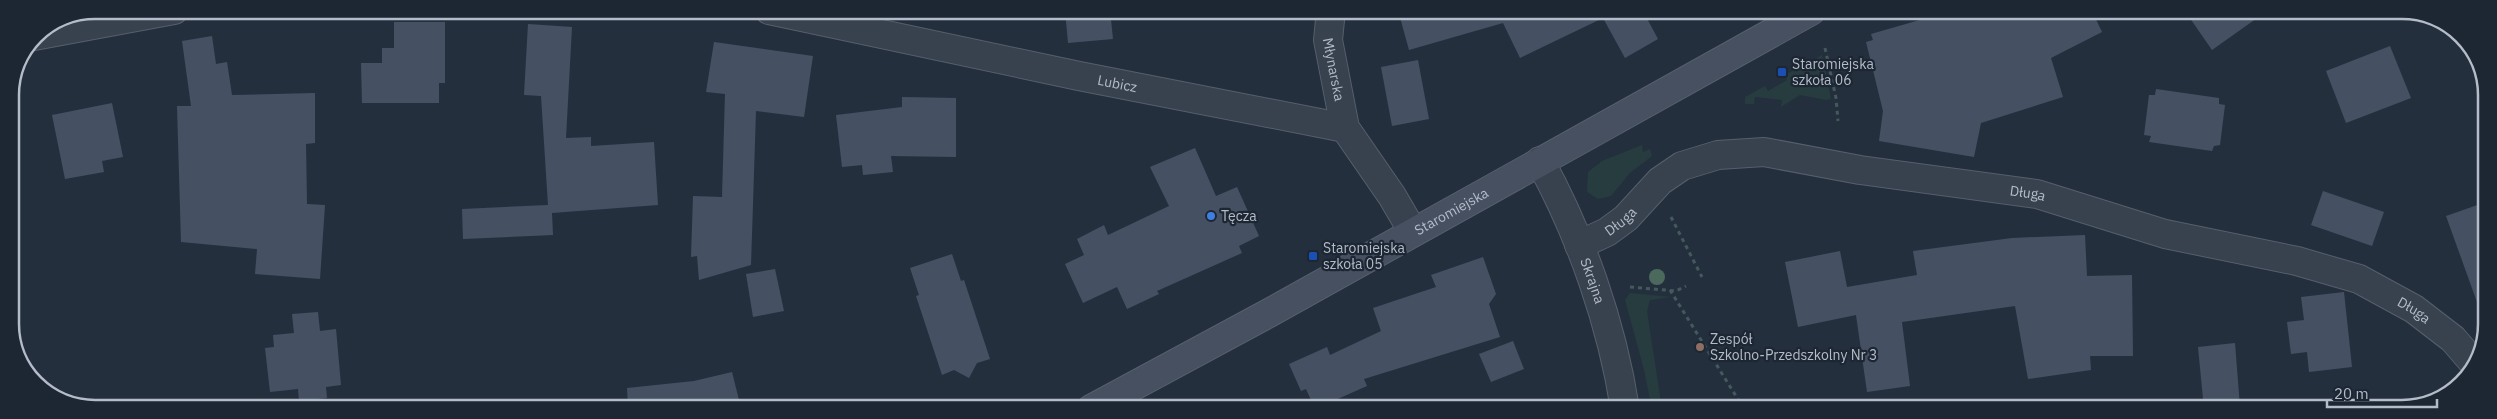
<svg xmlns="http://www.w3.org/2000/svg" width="2497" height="419" font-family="'IBM Plex Sans',sans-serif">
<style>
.green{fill:#263c3f}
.building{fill:#455162}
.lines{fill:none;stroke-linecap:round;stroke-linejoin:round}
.street-casing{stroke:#565f6c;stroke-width:30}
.secondary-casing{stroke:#565f6c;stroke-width:30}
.path{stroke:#44595c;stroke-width:3;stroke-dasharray:4 4;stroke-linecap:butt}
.street{stroke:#38414e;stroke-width:28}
.secondary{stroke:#465061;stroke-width:28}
.tree{fill:#4b6a5d}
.transit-dot{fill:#1a4fb4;stroke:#1d2633;stroke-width:2}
.shop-dot{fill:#3f7fe0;stroke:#1d2633;stroke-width:2}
.education-dot{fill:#8d6e63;stroke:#1d2633;stroke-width:2}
.labels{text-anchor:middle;stroke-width:4.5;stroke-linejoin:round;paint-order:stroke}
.poi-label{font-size:14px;fill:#b4bcc9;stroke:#1d2633;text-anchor:start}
.street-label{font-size:14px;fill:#b4bcc9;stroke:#1d2633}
.rim{fill:none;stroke:#b4bcc9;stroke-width:2.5}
</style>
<rect width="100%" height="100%" fill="#242f3e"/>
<path class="green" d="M1822 55 1831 99 1826 100 1800 95 1781 107 1782 100 1755 97 1754 104H1745V97L1765 86 1768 91 1787 80 1785 75Z
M1642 145 1643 152 1650 149 1652 156 1630 173 1611 196 1598 199 1587 192 1588 172 1602 161Z
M1630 293 1671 297 1650 300 1647 311 1662 409H1652L1644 370 1625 300Z"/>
<path class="building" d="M1065 10H1110L1113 39 1068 43Z
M1398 10 1643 11 1658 39 1625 58 1603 18 1520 58 1503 23 1409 50Z
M1951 11H2092L2102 32 2051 58 2063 97 1981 123 1974 157 1879 141 1883 111 1866 42 1873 40 1871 34Z
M2185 11H2267L2212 50Z
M394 22H445V83H439V103H362L361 63H382V48H394Z
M528 24 572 27 566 138 591 137V146L654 142 658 205 552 213 553 235 463 239 462 209 548 205 541 96 524 95Z
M212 36 216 64 227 62 232 95 315 93V143L306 144 307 204 325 205 320 279 255 274 257 249 181 242 177 106H191L182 41Z
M714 42 813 56 804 117 756 111 751 265 699 280 697 256 691 257 693 196 722 197 725 94 706 92Z
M2390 46 2411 98 2346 123 2326 71Z
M1418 60 1429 119 1392 126 1381 67Z
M2156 89 2219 98V104L2225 105 2220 145 2214 146 2212 151 2149 142 2151 136 2144 135 2149 95H2155Z
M902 97 956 98V157L891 156 893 172 863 175 862 165 842 167 836 115 902 107Z
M112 103 123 157 102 161 104 172 65 179 52 115Z
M1195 148 1216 196 1237 187 1259 236 1239 246 1242 253 1157 291 1159 294 1127 309 1117 287 1083 303 1065 264 1084 255 1077 239 1104 225 1108 235 1169 206 1150 167Z
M2323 191 2384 212 2372 246 2311 225Z
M2486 202V315L2482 316 2446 216Z
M2085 235 2087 276 2132 275 2133 356H2090L2091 370 2028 379 2015 306 1902 322 1910 386 1867 392 1856 315 1798 327 1785 262 1840 251 1847 287 1917 275 1913 251 2012 238Z
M952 254 961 281 964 280 990 359 977 363 969 378 954 370 942 375 916 296 919 295 910 268Z
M1483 257 1496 294 1489 304 1500 337 1364 379 1367 386 1315 409 1306 389 1301 391 1289 364 1327 347 1330 355 1381 331 1373 308 1436 287 1431 275Z
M775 269 784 311 753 317 746 274Z
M2344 292 2352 367 2309 372 2307 352 2291 354 2287 322 2304 320 2301 297Z
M318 312 320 331 336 329 341 385 326 387 327 398 299 401 298 389 270 392 265 348 274 347 273 335 294 333 292 314Z
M1513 341 1524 369 1491 382 1479 354Z
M2235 343 2240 407 2204 409 2198 347Z
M732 372 741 408H628L627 388 694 381Z"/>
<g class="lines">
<g class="street-casing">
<g id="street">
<path id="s1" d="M769 10 1079 76 1345 128"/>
<path id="s2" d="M1331 10 1328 40 1345 128 1392 196 1413 232"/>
<path d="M34 36 174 10"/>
<path id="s3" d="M1540 161C1581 236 1612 324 1625 409"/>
<path id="s4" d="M1579 245 1607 232 1626 218 1660 181 1682 166 1718 155 1764 152 1860 170 2037 194 2165 234 2297 261 2359 279 2414 309 2453 339 2472 361"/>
</g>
</g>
<g class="secondary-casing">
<g id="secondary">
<path id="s5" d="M1091 409 1269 313 1811 11"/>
</g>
</g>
<path class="path" d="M1825 48 1836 98 1838 121
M1671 217 1702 277
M1630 287 1676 291 1686 286
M1670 290 1744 409"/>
<use href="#street" class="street"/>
<use href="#secondary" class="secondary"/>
</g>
<circle class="tree" cx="1657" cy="277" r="8"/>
<g class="transit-dot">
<rect x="1777" y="67" width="10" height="10" rx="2.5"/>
<rect x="1308" y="251" width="10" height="10" rx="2.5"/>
</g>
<circle class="shop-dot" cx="1211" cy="216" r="5"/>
<circle class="education-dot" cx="1700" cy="347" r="5"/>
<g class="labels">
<g class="poi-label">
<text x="1792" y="69">Staromiejska<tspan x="1792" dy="16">szkoła 06</tspan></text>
<text x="1221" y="221">Tęcza</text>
<text x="1323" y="253">Staromiejska<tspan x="1323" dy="16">szkoła 05</tspan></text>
<text x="1710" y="344">Zespół<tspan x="1710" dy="16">Szkolno-Przedszkolny Nr 3</tspan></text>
</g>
<g class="street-label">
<text dy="5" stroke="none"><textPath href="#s2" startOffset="60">Młynarska</textPath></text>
<text dy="5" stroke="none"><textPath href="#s1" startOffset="356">Lubicz</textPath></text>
<text dy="5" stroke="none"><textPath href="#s4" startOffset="482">Długa</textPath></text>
<text dy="5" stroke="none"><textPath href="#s5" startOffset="411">Staromiejska</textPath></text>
<text dy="5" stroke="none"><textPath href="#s4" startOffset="48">Długa</textPath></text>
<text dy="5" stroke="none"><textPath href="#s3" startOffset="131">Skrajna</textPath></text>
<text dy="5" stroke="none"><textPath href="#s4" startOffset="888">Długa</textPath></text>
</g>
</g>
<path d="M0 0H2497V419H0ZM95 19H2402A76 76 0 0 1 2478 95V324A76 76 0 0 1 2402 400H95A76 76 0 0 1 19 324V95A76 76 0 0 1 95 19Z" fill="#1d2633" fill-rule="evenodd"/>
<path class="rim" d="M95 19H2402A76 76 0 0 1 2478 95V324A76 76 0 0 1 2402 400H95A76 76 0 0 1 19 324V95A76 76 0 0 1 95 19Z"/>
<path d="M2327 399v8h110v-8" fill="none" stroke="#b4bcc9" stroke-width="2.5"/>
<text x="2334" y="399" font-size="15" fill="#b4bcc9" stroke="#1d2633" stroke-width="4" paint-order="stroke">20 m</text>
</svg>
